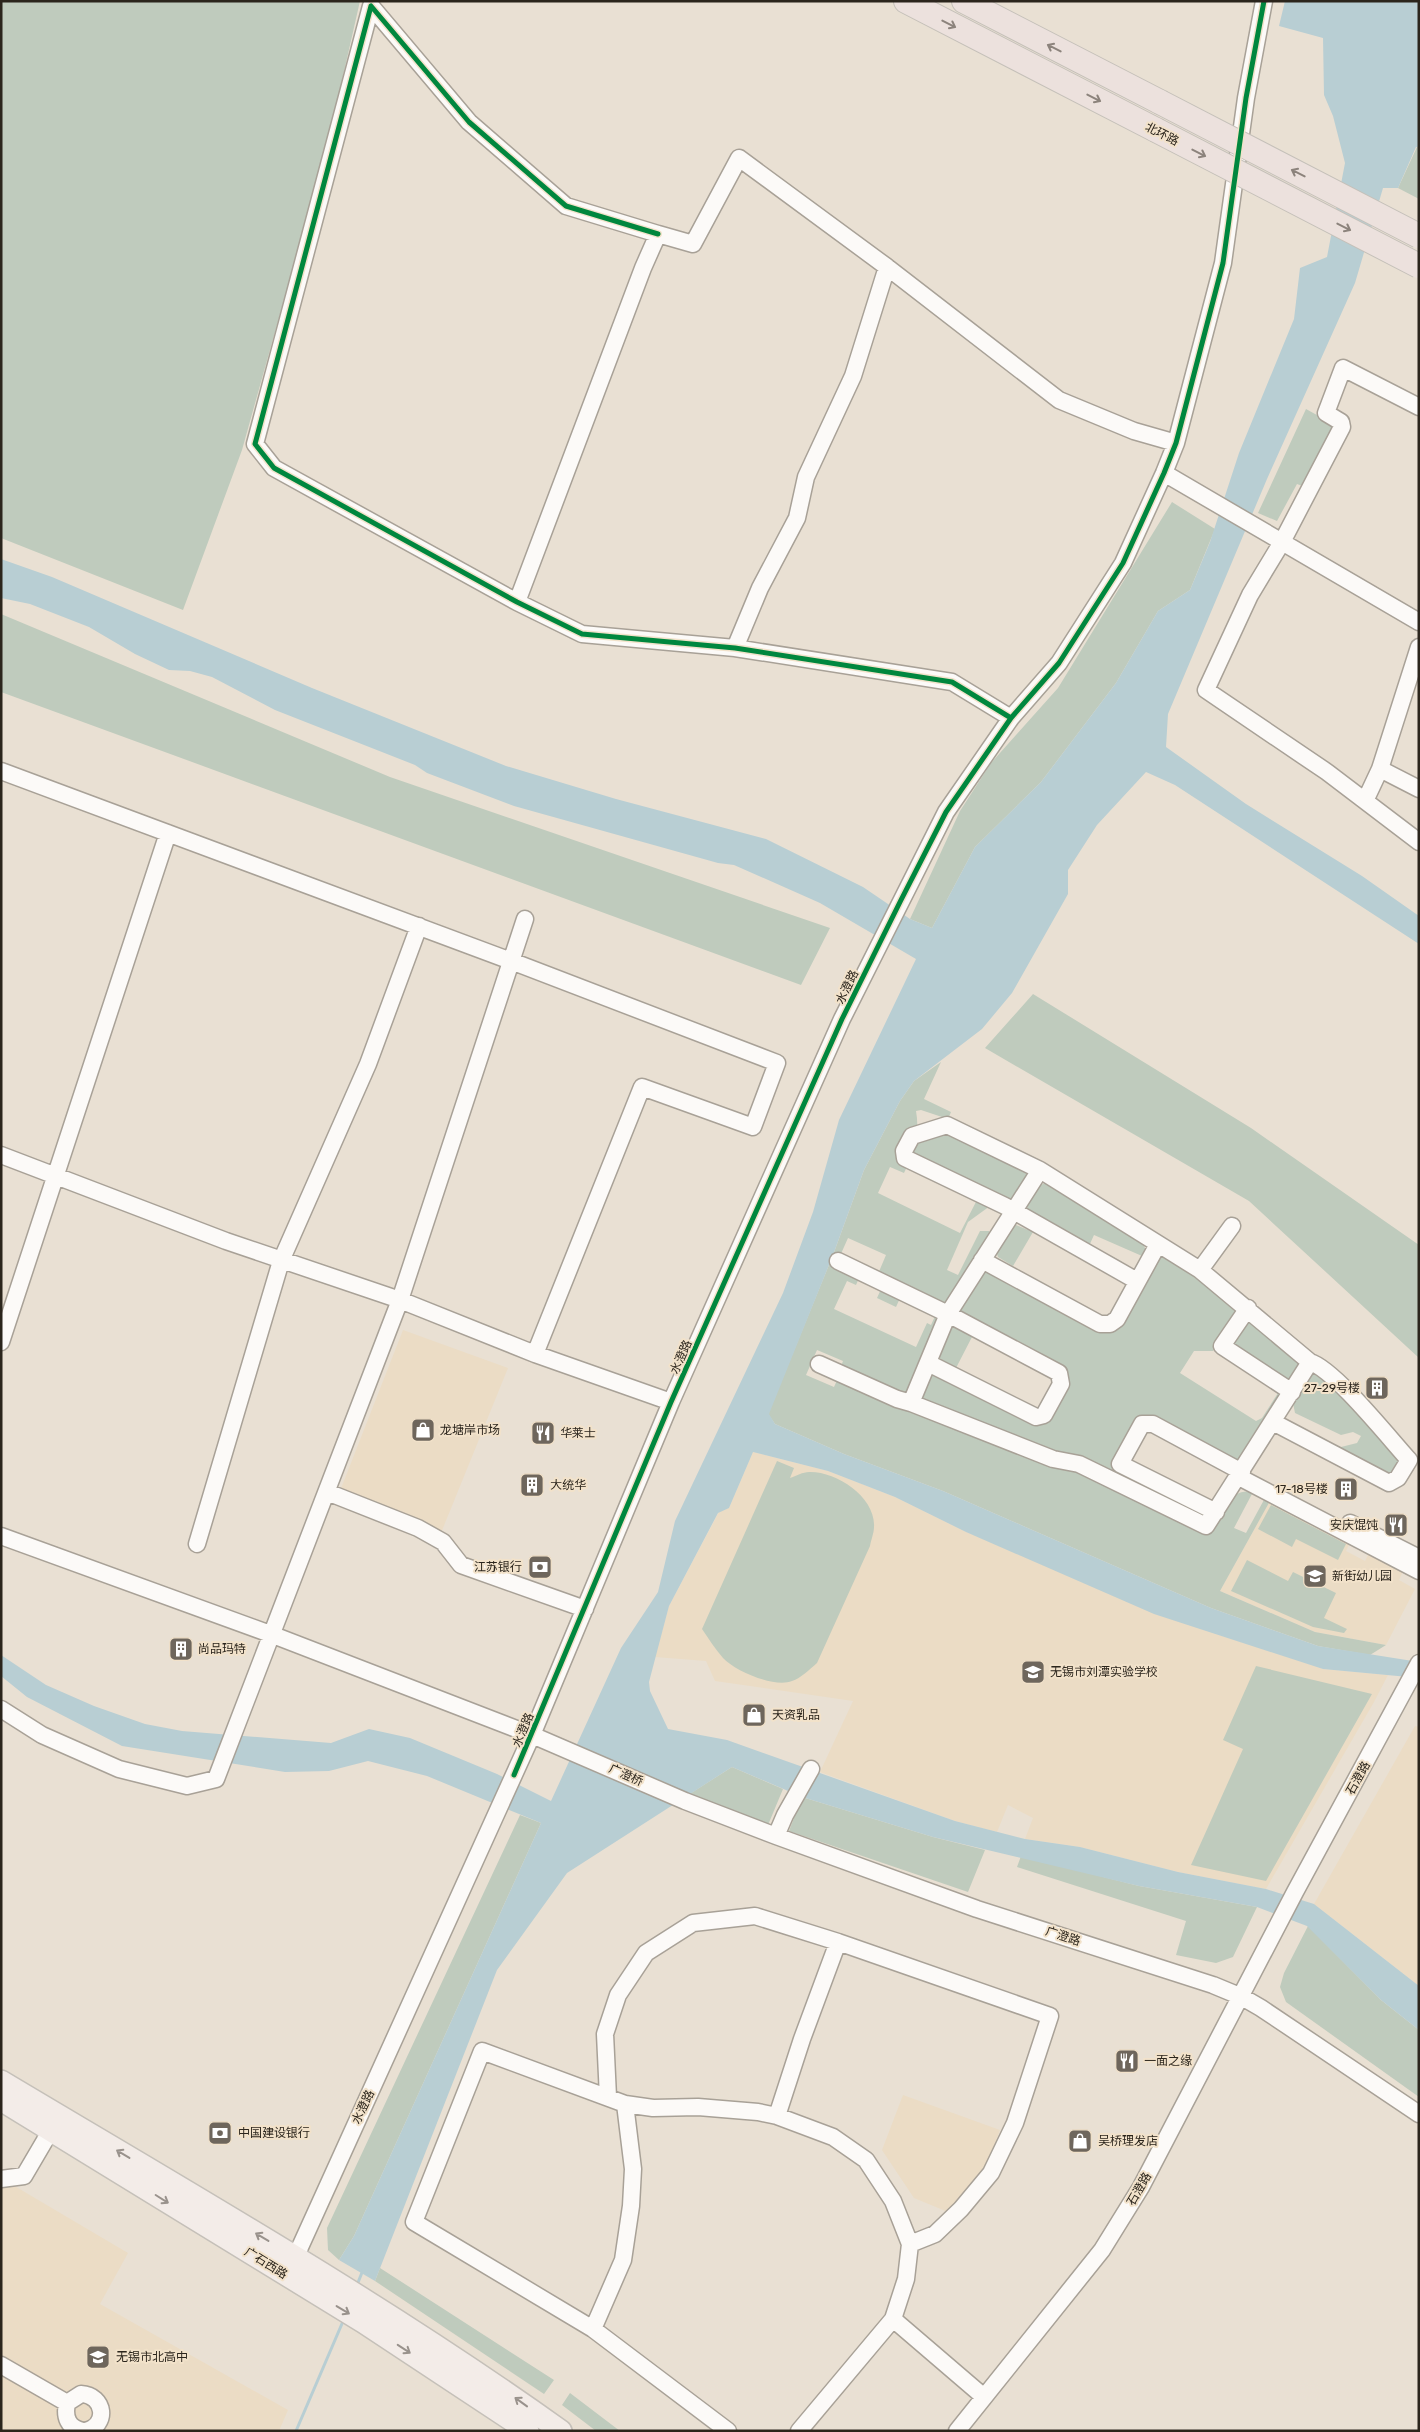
<svg xmlns="http://www.w3.org/2000/svg" width="1420" height="2432" font-family="Rubik,'Noto Sans SC',sans-serif">
<style>
.built{fill:#ebdcc5}
.green{fill:#bfcbbd}
.water{fill:#b8ced3}
.lines{fill:none;stroke-linecap:round;stroke-linejoin:round}
.stream{stroke:#b8ced3;stroke-width:3}
.minor-casing{stroke:#a8a197;stroke-width:19}
.major-casing{stroke:#c5c0b9;stroke-width:24}
.highway-casing{stroke:#c5c0b9;stroke-width:26}
.minor{stroke:#fcfaf8;stroke-width:16}
.major{stroke:#f3ece8;stroke-width:21}
.highway{stroke:#ece1dd;stroke-width:24}
.highway-bridge-casing{stroke:#c5c0b9;stroke-width:26;stroke-linecap:butt}
.highway-bridge{stroke:#ece1dd;stroke-width:24}
.cycleway-casing{stroke:#f2e2ca;stroke-width:8}
.cycleway{stroke:#00873e;stroke-width:5}
.oneway{stroke:#8c837c}
.oneway2{stroke:#99928c}
.labels{text-anchor:middle;stroke-width:4;stroke-linejoin:round;paint-order:stroke}
.street-label{font-size:12px;fill:#2b251c;stroke:#f2e2ca}
.poi-label{font-size:12px;fill:#2b251c;stroke:#f2e2ca;text-anchor:start}
</style>
<rect width="100%" height="100%" fill="#e9e0d3"/>
<path class="built" d="M403 1330 508 1368 441 1533 340 1491Z
M753 1452 828 1471 895 1497 966 1532 1323 1669 1388 1675 1374 1702 1266 1889 1178 1872 1080 1847 1025 1839 1033 1818 1008 1805 997 1832 955 1821 820 1772 853 1701 715 1681 706 1661 655 1657 669 1606 719 1512 729 1508Z
M1270 1501 1350 1543 1346 1551 1365 1561 1369 1553 1403 1571 1399 1580 1415 1589 1386 1645 1315 1632 1220 1591Z
M1415 1726 1419 1727V1986L1314 1904Z
M903 2095 1000 2130 989 2160 969 2190 948 2212 914 2198 882 2150Z
M1 2178 128 2253 100 2304 288 2410 279 2431H1Z"/>
<path class="green" d="M1 1H360L328 142 242 450 183 610 1 538Z
M1417 147H1419V199L1398 188Z
M1306 409 1335 425 1305 487 1297 484 1277 521 1258 513Z
M1172 502 1215 529 1190 590 1158 611 1116 683 1041 782 975 847 932 928 910 919 960 811 991 763 1058 688Z
M1 614 390 777 830 928 801 985 1 692Z
M1033 994 1251 1128 1419 1245V1358L1249 1201 985 1048Z
M941 1062 924 1099 951 1112 948 1119 921 1110 916 1111C920 1132 914 1153 904 1173L890 1167 878 1193 960 1233 978 1198 990 1206 968 1222 947 1270 958 1275 980 1231H989L990 1236 948 1301 941 1303 878 1274 886 1255 848 1238 836 1265 860 1276 856 1285 847 1281 834 1309 916 1347 927 1323 931 1325 936 1314 940 1316 910 1387 905 1393 898 1396 840 1369 843 1361 817 1350 806 1375 834 1387 838 1378 1078 1471 1209 1533C1220 1515 1229 1487 1253 1492L1234 1528 1246 1533 1265 1498 1270 1501 1220 1591 1315 1632 1386 1645 1370 1655 1318 1646 1211 1608 943 1491 844 1454 775 1424 768 1414 833 1255 864 1170 900 1101 914 1081Z
M946 1129 1030 1172 1012 1202 911 1158 910 1145Z
M1046 1182 1143 1243 1146 1251 1142 1256 1094 1235 1089 1246C1103 1253 1128 1260 1133 1275L1026 1216C1023 1202 1034 1189 1046 1182Z
M1016 1225 1033 1232 1013 1266 998 1257 996 1251 1010 1229Z
M1159 1255 1187 1269 1240 1312 1213 1351H1194L1180 1373 1256 1421 1262 1418 1278 1393 1282 1392 1239 1461 1233 1462 1140 1422 1127 1476 1123 1479 922 1400 921 1392 931 1373 1036 1420 1065 1379 964 1319 958 1310 986 1269 1103 1329Z
M882 1287 901 1296 896 1307 877 1298Z
M1249 1320 1300 1363 1289 1383 1229 1346Z
M952 1327 973 1335 956 1368 940 1360 938 1353Z
M1321 1372 1402 1462 1393 1475 1386 1477 1288 1424 1341 1447 1357 1443 1361 1436 1353 1432 1341 1435 1295 1413 1293 1403 1312 1373Z
M777 1461 794 1468 790 1478C796 1476 803 1472 809 1472 836 1471 876 1497 874 1527 874 1533 871 1540 870 1546L817 1663C809 1670 801 1678 792 1681 774 1688 735 1671 723 1658 715 1649 709 1639 702 1629Z
M1271 1505 1346 1544 1338 1560 1296 1539 1292 1547 1258 1529Z
M1247 1560 1288 1581 1293 1572 1336 1593 1324 1618 1347 1629 1344 1633 1313 1627 1231 1591Z
M1256 1666 1372 1694 1266 1881 1191 1865 1243 1749 1223 1740Z
M732 1767 783 1789 768 1825 688 1795Z
M802 1797 933 1837 985 1850 968 1892 789 1831Z
M520 1815 541 1823 354 2236 339 2260 328 2250 327 2228Z
M1021 1856 1139 1886 1257 1907 1233 1957 1216 1963 1176 1955 1186 1921 1017 1867Z
M1308 1926 1381 2000 1419 2030V2097L1286 2002 1280 1987 1284 1973Z
M380 2268 554 2380 544 2394 375 2281Z
M570 2393 620 2431H596L562 2405Z"/>
<path class="water" d="M1285 1H1419V147H1416L1398 188H1383L1355 283 1267 479 1168 714 1166 747 1246 804 1362 876 1419 916V944L1175 785 1146 772 1097 825 1068 870V894L1012 993 982 1029 914 1081 900 1101 864 1170 833 1255 769 1414 775 1424 844 1454 943 1491 1211 1608 1318 1646 1419 1662V1678L1323 1669 1154 1614 966 1532 895 1497 828 1471 753 1452 729 1508 718 1513 669 1606 649 1682 650 1691 668 1729 727 1740 955 1821 1025 1839 1080 1847 1178 1872 1266 1889 1314 1904 1419 1986V2030L1381 2000 1307 1926 1257 1907 1139 1886 933 1837 802 1797 732 1767 567 1873 497 1970 375 2281 339 2260 354 2236 541 1823 427 1776 368 1761 329 1771 285 1772 122 1746 27 1697 1 1676V1655L46 1685 94 1706 145 1724 182 1731 331 1743 369 1729 410 1738 497 1774 551 1801 621 1648 658 1592 675 1521 783 1293 813 1212 839 1120 916 959 820 903 734 865 718 863 514 806 427 773 415 765 275 710 212 677 190 671 169 670 135 654 89 627 30 604 1 598V559L52 577 312 688 506 766 616 799 766 839 863 887 910 919 932 928 975 847 1041 782 1116 683 1158 611 1190 590 1210 542 1239 453 1294 319 1300 268 1327 257 1345 163 1333 116 1324 95 1323 38 1279 26Z"/>
<g class="lines">
<path class="stream" d="M357 2285 363 2270
M296 2431 344 2319"/>
<g class="minor-casing">
<path id="minor" d="M658 234 566 206 469 122 371 6 255 444 274 468 517 602 582 634 735 648 952 682 1011 718
M1419 407 1343 368 1326 413 1341 422 1342 427 1282 542 1250 595 1206 690 1327 772 1419 842
M1164 473 1419 622
M517 602 643 268 658 234 693 244 739 158 887 267 1059 400 1134 431 1176 443
M735 648 760 588 797 518 806 477 853 376 887 267
M1380 769 1419 789
M1 771 511 961 777 1063 753 1127 642 1087 535 1354
M1365 801 1380 769 1419 647
M1 1155 226 1241 400 1300 535 1354 671 1402
M1040 1170 1200 1270 1310 1362 1206 1526 1079 1464 1053 1459 911 1403 948 1314Z
M1040 1170 947 1125 912 1136 904 1151 905 1158 1005 1206 1137 1281
M982 1260 1100 1324H1110L1117 1319 1157 1246
M838 1261 948 1314 1059 1373 1061 1384 1044 1415 1036 1417 928 1363
M1200 1270 1232 1226
M1248 1308 1222 1346 1292 1392
M1 1342 168 833
M819 1364 897 1399 911 1403
M1273 1422 1389 1483 1398 1478 1409 1460C1389 1438 1334 1369 1310 1362
M1239 1477 1419 1571
M327 1492 418 1528 443 1542 461 1565 585 1609
M1216 1512 1120 1464 1142 1424H1153L1242 1472
M1350 1523 1419 1558
M1 1536 273 1635 532 1735 685 1801 776 1836 977 1909 1213 1985 1242 1997 1261 2008 1419 2114
M197 1544 281 1261 368 1064 419 926
M1 1709 42 1735 119 1769 187 1786 216 1779 400 1300 525 919
M776 1836 785 1815 811 1769
M838 1942 1050 2016 1015 2123 991 2173 961 2209 935 2234 910 2244
M608 2097 605 2034 618 1995 646 1953 693 1923 755 1916 838 1942 802 2039 777 2116
M625 2104 633 2169 631 2206 623 2260 593 2329 414 2222 482 2051 625 2104 653 2108 698 2107 758 2112 777 2116 833 2137 866 2160 893 2201 910 2244 906 2279 893 2319 984 2397
M1 2179 24 2176 51 2130
M291 2267 532 1735 671 1402 842 1019 946 812 1011 718 1059 663 1123 563 1164 473 1176 443 1223 263 1246 98 1264 1
M593 2329 728 2431
M1 2365 67 2403
M83 2431C68 2428 64 2417 67 2403L81 2394C105 2395 109 2426 85 2431
M799 2431 893 2319
M957 2431 1102 2250 1141 2187 1295 1892 1419 1663"/>
</g>
<g class="major-casing">
<path id="major" d="M1 2081C190 2194 382 2303 561 2431
M1 2100 363 2322 528 2431"/>
</g>
<g class="highway-casing">
<path id="highway" d="M906 1 1156 130
M964 1 1160 102"/>
</g>
<use href="#minor" class="minor"/>
<use href="#major" class="major"/>
<use href="#highway" class="highway"/>
<g class="highway-bridge-casing">
<path id="highway-bridge" d="M1160 102 1419 236
M1156 130 1419 266"/>
</g>
<use href="#highway-bridge" class="highway-bridge"/>
<g class="cycleway-casing">
<path id="cycleway" d="M658 234 566 206 469 122 371 6 255 444 274 468 517 602 582 634 735 648 952 682 1011 718
M514 1775 671 1402 842 1019 901 900 946 812 1011 718 1059 663 1123 563 1164 473 1176 443 1223 263 1246 98 1264 1"/>
</g>
<use href="#cycleway" class="cycleway"/>
</g>
<defs><path id="oneway-shaft" d="M-6 0H5M1.5-3L5.5 0L1.5 3" fill="none" stroke-width="1.6" stroke-linecap="round" stroke-linejoin="round" transform="scale(1.25)"/></defs>
<g class="oneway">
<use href="#oneway-shaft" transform="translate(949 24) rotate(27)"/>
<use href="#oneway-shaft" transform="translate(1054 48) rotate(-153)"/>
<use href="#oneway-shaft" transform="translate(1094 98) rotate(27)"/>
<use href="#oneway-shaft" transform="translate(1199 153) rotate(27)"/>
<use href="#oneway-shaft" transform="translate(1298 173) rotate(-153)"/>
<use href="#oneway-shaft" transform="translate(1344 227) rotate(27)"/>
</g>
<g class="oneway2">
<use href="#oneway-shaft" transform="translate(123 2154) rotate(-149)"/>
<use href="#oneway-shaft" transform="translate(162 2199) rotate(32)"/>
<use href="#oneway-shaft" transform="translate(262 2237) rotate(-149)"/>
<use href="#oneway-shaft" transform="translate(343 2310) rotate(31)"/>
<use href="#oneway-shaft" transform="translate(404 2349) rotate(33)"/>
<use href="#oneway-shaft" transform="translate(521 2402) rotate(-144)"/>
</g>
<defs>
<g id="building-square" transform="scale(1.25)"><rect x="-9" y="-9" width="18" height="18" rx="4" fill="#6e665c" stroke="#f2e2ca"/><path d="M-4-6H4V6H1V3H-1V6H-4ZM-2.5-4.3h1.7v1.8h-1.7ZM.8-4.3h1.7v1.8H.8ZM-2.5-1h1.7V.8h-1.7ZM.8-1h1.7V.8H.8Z" fill="#fff"/></g>
<g id="shop-square" transform="scale(1.25)"><rect x="-9" y="-9" width="18" height="18" rx="4" fill="#6e665c" stroke="#f2e2ca"/><path d="M-5-2.5h2.3a2.7 3.5 0 0 1 5.4 0H5L5.5 6h-11ZM-1.5-2.5h3a1.5 2.3 0 0 0-3 0Z" fill="#fff"/></g>
<g id="restaurant-square" transform="scale(1.25)"><rect x="-9" y="-9" width="18" height="18" rx="4" fill="#6e665c" stroke="#f2e2ca"/><path d="M-5-6h1v4h1v-4h1v4h1v-4h1v5L-1.5 .5V6h-2V.5L-5-1ZM5-6V6H3V1.5H1.5Q1.5-4 5-6Z" fill="#fff"/></g>
<g id="bank-square" transform="scale(1.25)"><rect x="-9" y="-9" width="18" height="18" rx="4" fill="#6e665c" stroke="#f2e2ca"/><path d="M-6-4H6V4H-6ZM0-2.3a2.3 2.3 0 1 0 0 4.6a2.3 2.3 0 1 0 0-4.6Z" fill="#fff"/></g>
<g id="school-square" transform="scale(1.25)"><rect x="-9" y="-9" width="18" height="18" rx="4" fill="#6e665c" stroke="#f2e2ca"/><path d="M0-5L7-2L0 1L-7-2ZM-4 1L0 2.5L4 1V4Q0 6-4 4Z" fill="#fff"/></g>
</defs>
<g fill-rule="evenodd">
<use href="#building-square" x="1377" y="1388"/>
<use href="#shop-square" x="423" y="1430"/>
<use href="#restaurant-square" x="543" y="1433"/>
<use href="#building-square" x="532" y="1485"/>
<use href="#building-square" x="1346" y="1489"/>
<use href="#restaurant-square" x="1396" y="1525"/>
<use href="#bank-square" x="540" y="1567"/>
<use href="#school-square" x="1315" y="1576"/>
<use href="#building-square" x="181" y="1649"/>
<use href="#school-square" x="1033" y="1672"/>
<use href="#shop-square" x="754" y="1715"/>
<use href="#restaurant-square" x="1127" y="2061"/>
<use href="#bank-square" x="220" y="2133"/>
<use href="#shop-square" x="1080" y="2141"/>
<use href="#school-square" x="98" y="2357"/>
</g>
<g class="labels">
<g class="street-label">
<text transform="translate(1162 134) rotate(27)" y="4">北环路</text>
<text transform="translate(847 987) rotate(-64)" y="4">水澄路</text>
<text transform="translate(681 1357) rotate(-66)" y="4">水澄路</text>
<text transform="translate(523 1730) rotate(-67)" y="4">水澄路</text>
<text transform="translate(626 1775) rotate(24)" y="4">广澄桥</text>
<text transform="translate(1358 1778) rotate(-61)" y="4">石澄路</text>
<text transform="translate(1063 1936) rotate(18)" y="4">广澄路</text>
<text transform="translate(363 2107) rotate(-65)" y="4">水澄路</text>
<text transform="translate(1139 2189) rotate(-60)" y="4">石澄路</text>
<text transform="translate(266 2263) rotate(32)" y="4">广石西路</text>
</g>
<g class="poi-label">
<text x="1360" y="1392" text-anchor="end">27-29号楼</text>
<text x="440" y="1434">龙塘岸市场</text>
<text x="560" y="1437">华莱士</text>
<text x="550" y="1489">大统华</text>
<text x="1328" y="1493" text-anchor="end">17-18号楼</text>
<text x="1378" y="1529" text-anchor="end">安庆馄饨</text>
<text x="522" y="1571" text-anchor="end">江苏银行</text>
<text x="1332" y="1580">新街幼儿园</text>
<text x="198" y="1653">尚品玛特</text>
<text x="1050" y="1676">无锡市刘潭实验学校</text>
<text x="772" y="1719">天资乳品</text>
<text x="1144" y="2065">一面之缘</text>
<text x="238" y="2137">中国建设银行</text>
<text x="1098" y="2145">吴桥理发店</text>
<text x="116" y="2361">无锡市北高中</text>
</g>
</g>
<rect width="1420" height="2432" fill="none" stroke="#2b251c" stroke-width="5"/>
</svg>
